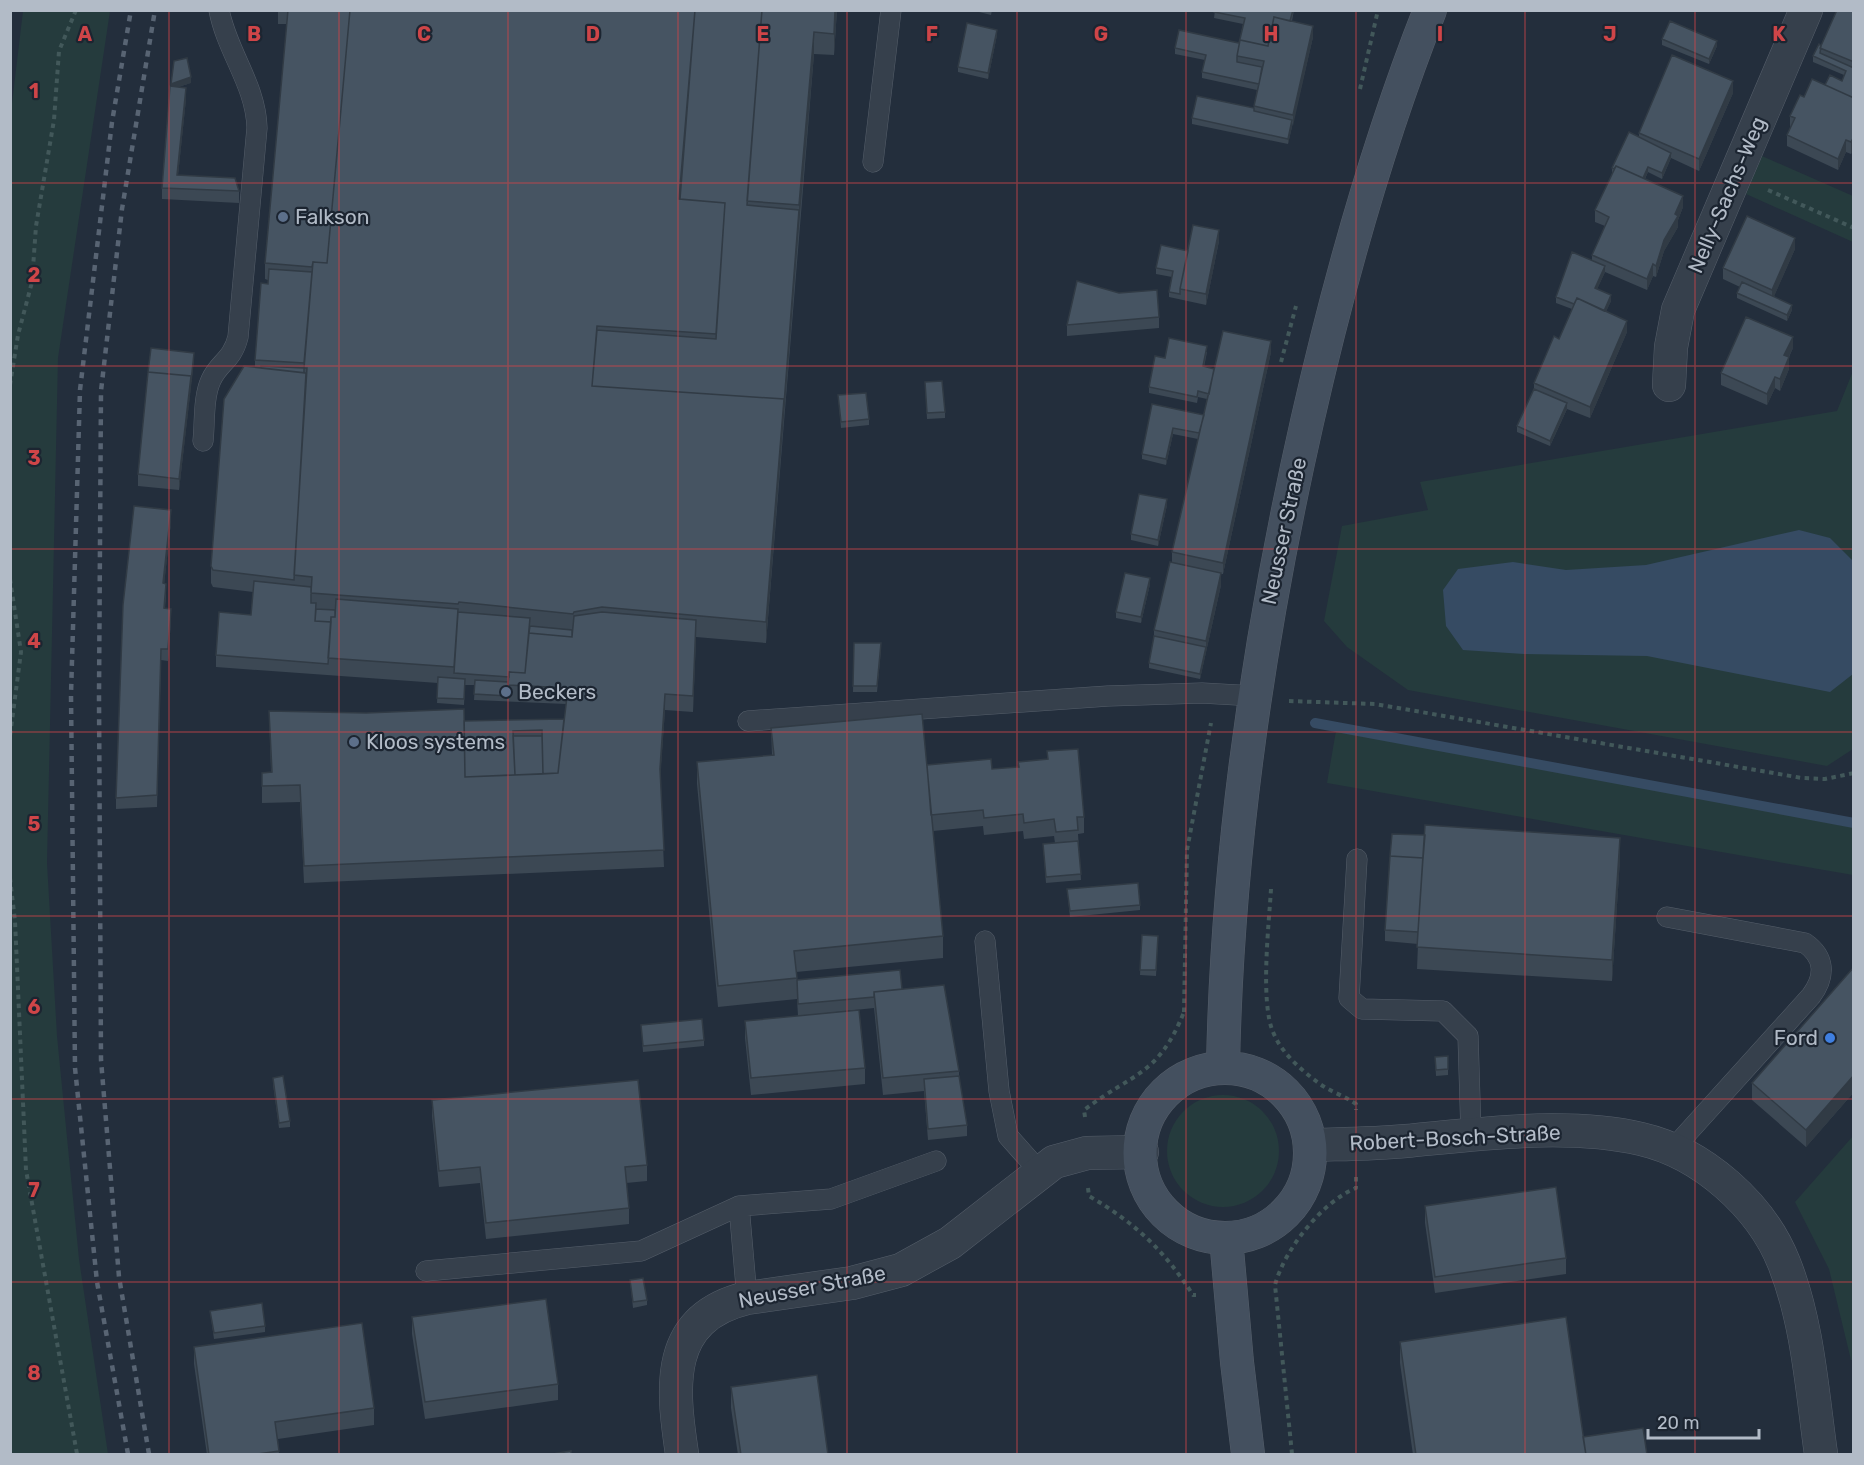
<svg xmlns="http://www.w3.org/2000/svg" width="1864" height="1465" font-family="Rubik,sans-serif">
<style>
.green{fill:#253b3d}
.water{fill:#364b63}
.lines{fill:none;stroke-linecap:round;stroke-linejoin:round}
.stream{stroke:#364b63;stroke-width:10}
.service-casing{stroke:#555e6a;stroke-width:21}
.minor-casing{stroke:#555e6a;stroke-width:34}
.secondary-casing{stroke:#555e6a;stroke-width:34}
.path{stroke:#42585a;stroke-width:4;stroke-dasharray:4.5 4.5;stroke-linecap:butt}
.service{stroke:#36404c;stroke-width:20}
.minor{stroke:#36404c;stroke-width:33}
.secondary{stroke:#44505f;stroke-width:33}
.rail{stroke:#586473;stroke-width:4.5;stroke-dasharray:6 6;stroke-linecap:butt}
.wall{fill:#3c4854}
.shaded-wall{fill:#313b45}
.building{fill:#465462;stroke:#313b45;stroke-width:1.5}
.grid{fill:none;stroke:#cf4548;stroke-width:1.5;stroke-opacity:0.55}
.service-dot{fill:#5c6f8a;stroke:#1c2531;stroke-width:2}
.shop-dot{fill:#3f7fe0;stroke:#1c2531;stroke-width:2}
.labels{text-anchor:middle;stroke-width:4.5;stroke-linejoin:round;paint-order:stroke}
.street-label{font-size:21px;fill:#b2bbc7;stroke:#1c2531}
.poi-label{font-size:21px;fill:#b2bbc7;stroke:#1c2531;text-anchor:start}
.grid-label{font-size:20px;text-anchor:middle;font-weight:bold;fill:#cf4548;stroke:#1c2531;stroke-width:4.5;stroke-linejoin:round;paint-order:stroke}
</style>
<rect width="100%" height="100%" fill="#232e3c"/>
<path class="green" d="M23 11H110L58 358 47 863 57 1036 79 1259 108 1454H11L10 120Z
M1762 156 1853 196V242L1746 194Z
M1853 371V749L1827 766 1408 690 1347 647 1324 621 1342 526 1428 510 1420 482 1837 411Z
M1337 725 1839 825 1853 826V875L1327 783Z
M1167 1151a56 56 0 1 1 112 0a56 56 0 1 1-112 0Z
M1853 1136 1854 1360H1851L1829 1269 1795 1202Z"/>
<path class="water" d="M1799 530 1830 538 1853 561V674L1830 692 1647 656 1524 654 1463 650 1446 626 1443 590 1458 569 1513 562 1566 570 1646 565Z"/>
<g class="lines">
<path class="stream" d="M1315 723 1854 823"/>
<g class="service-casing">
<path id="service" d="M873 162 891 10
M203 441C205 423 203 397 211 380 219 362 232 361 238 337L257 128C256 85 227 52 219 10
M748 721 1108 696 1202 693 1255 696
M1357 859 1349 998 1362 1009 1443 1011 1468 1036 1471 1134
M1667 917 1805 943C1825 957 1826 976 1811 996L1672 1150
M985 941 999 1091 1008 1136 1039 1171
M739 1206 831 1199 936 1161
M426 1271 641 1251 739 1206 747 1298"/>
</g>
<g class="minor-casing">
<path id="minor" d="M1669 385 1671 347 1678 310 1806 10
M1310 1145C1342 1144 1374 1144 1406 1141 1480 1134 1567 1122 1641 1139 1702 1153 1761 1205 1784 1263 1808 1323 1812 1391 1821 1454
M682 1454C672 1387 664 1318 747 1298L852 1283 901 1270 950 1243 1054 1162 1087 1153 1142 1152"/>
</g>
<g class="secondary-casing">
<path id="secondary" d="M1223 1067C1227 849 1259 634 1307 422 1339 281 1377 144 1430 10
M1140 1153a85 85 0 1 1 170 0a85 85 0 1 1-170 0Z
M1226 1238 1237 1362 1248 1454"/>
</g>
<path class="path" d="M1360 89 1378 10
M1768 190 1854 228
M1281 362 1296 306
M10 385 18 335 32 282 36 226 54 120 59 51 76 10
M10 579 21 652 10 736
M1289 701 1375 704 1802 778 1825 779 1854 773
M10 878 15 921 26 1170 77 1454
M1271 889C1269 924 1260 1001 1273 1032 1281 1052 1299 1068 1316 1081 1328 1091 1343 1095 1356 1104V1110
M1184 1012 1187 850 1211 723
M1085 1117 1084 1110C1134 1072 1158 1076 1184 1012
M1088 1188 1089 1196C1135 1223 1164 1250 1193 1295H1196
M1292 1454 1275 1285C1284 1250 1323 1201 1356 1188V1177"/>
<use href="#service" class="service"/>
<use href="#minor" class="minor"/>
<use href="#secondary" class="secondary"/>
<path class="rail" d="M128 1454 97 1282 75 1068 71 695 80 390 112 122 131 10
M149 1454 119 1277 101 1060 99 696 101 391 122 209 155 10"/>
</g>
<path class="wall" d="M278 10H837L834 55 814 54 766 643 696 637 693 712 665 710 660 778 664 867 304 883 300 802 262 803V773L271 772 269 711 464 735 564 726 566 704 474 700 475 685H465L464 705 437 703 438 683 216 667V655L251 615 253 592 213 587 211 583V566L255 367V360L268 284V280L265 279V263L287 24H278Z
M971 10H992L991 15Z
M1215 10H1294L1292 21 1313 37 1288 144 1192 124V118L1254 108 1257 90 1202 78V72L1205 60 1175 54V48L1239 43 1243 24 1214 18Z
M1854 11V148L1851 154 1846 152 1838 170 1787 146V135L1791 127H1790V116L1804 97 1825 85 1842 81 1844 75 1813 62V56L1821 46Z
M997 35 988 79 958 72V67Z
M1662 39 1717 46 1709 64 1662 45Z
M191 83 178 87 186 99 178 175 239 191V203L162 199V188L170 86Z
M1733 93 1699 171 1671 158 1662 179 1648 172 1645 179 1683 207 1678 220V227L1664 251 1656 277 1653 276 1647 290 1605 272 1597 289 1611 301 1606 311 1627 332 1590 418 1567 409 1550 446 1517 432V426L1534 389V383L1559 339 1572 309 1556 303V297L1592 261V255L1605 226 1595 222V210L1612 174V168L1639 136V133Z
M1219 241 1206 305 1169 297V292L1172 277 1156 274V268L1188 251Z
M1795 249 1774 296 1792 310 1787 321 1737 298V293L1740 287 1723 279V268Z
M1159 317V328L1067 336V325Z
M1793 348 1789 357V369L1780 391 1775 388 1767 405 1721 385V373Z
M1207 352 1204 367 1214 369 1271 352 1223 574H1221V585L1200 679 1149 668V663L1154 636V630L1172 563V552L1198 439 1173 434 1166 465 1142 459V454L1152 404 1204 415 1207 399 1198 397 1197 403 1149 393V387L1165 358Z
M194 359 179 490 138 486V474Z
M925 382 945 412V418L927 419Z
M838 395 869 419V425L841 428Z
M1167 505 1158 546 1131 540V534Z
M171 522 164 584 166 595 165 608 171 620 168 661 161 660 157 807 116 809V798Z
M1150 584 1141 623 1116 618V612Z
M854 643 881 649 877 692H853Z
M771 728 927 765 992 769 1018 767 1047 759V751L1084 817V833L1078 834 1081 880 1046 883 1043 844 1055 843 1054 836 1024 839 1023 831 984 835 983 826 933 831 943 936V958L796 972 797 980 902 989 959 1071V1076L967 1125V1136L928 1140 924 1091 883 1095 874 1008 798 1016 797 999 718 1007 697 784V762L772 755Z
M1620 859 1612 981 1417 969 1418 944 1385 941V930Z
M1067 889 1140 905V910L1070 917Z
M1142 935 1158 936 1156 976 1140 975Z
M1854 967V1092L1806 1147 1752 1100V1083Z
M745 1021 865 1068V1084L751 1095 745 1038Z
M641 1025 704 1040V1046L643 1052Z
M1448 1056V1075L1436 1076 1435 1057Z
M273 1078 290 1121V1127L279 1128 273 1084Z
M432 1100 647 1165V1181L626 1183 629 1208V1224L486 1239 480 1183 439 1187 432 1116Z
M1425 1206 1566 1258V1274L1435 1293 1425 1223Z
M630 1280 647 1300V1305L633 1308Z
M210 1311 265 1326V1332L214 1339Z
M412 1317 558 1384V1400L425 1419 412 1334Z
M1400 1342 1583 1437 1647 1455H1413L1400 1363Z
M194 1347 374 1408V1425L278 1439 279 1455H207L194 1364Z
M731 1387 828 1455H738L731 1408Z"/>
<path class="shaded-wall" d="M835 10H837L834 55V34Z
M1313 26V37L1293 126V115Z
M997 30V35L988 79V73Z
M814 32V54L799 226V205Z
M1717 41V46L1709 64V59Z
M191 77V83L171 89V84Z
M1733 81V93L1699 171V159Z
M186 88V99L177 186V175Z
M1292 120V126L1288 144V139Z
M1854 137V148L1851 154V142Z
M1846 140V152L1838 170V159Z
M1671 153V158L1662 179V173Z
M1648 167V172L1641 187V182Z
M1683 196V207L1678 220V227L1664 251 1656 277V266L1664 240Z
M799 210V226L766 643V622Z
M1219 230V241L1206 305V294Z
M1795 238V249L1772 301V290Z
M1653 264V276L1647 290V279Z
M1605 266V272L1595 294V288Z
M1611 295V301L1602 321V315Z
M1792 305V310L1787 321V315Z
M1627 321V332L1590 418V407Z
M1793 337V348L1784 366V355Z
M1271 341V352L1223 574V563Z
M194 353 191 388 179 490V479Z
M1789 357V369L1780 391V379Z
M1775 377V388L1767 405V394Z
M1567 403V409L1550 446V441Z
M1173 428V434L1166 465V459Z
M1167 499V505L1158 546V540Z
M171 510V522L163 595V583Z
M1221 573V585L1200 679V674L1206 647V641Z
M1150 578V584L1141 623V617Z
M171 609V620L168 661V649Z
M696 620V637L693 712V696Z
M665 694V710L660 785V769Z
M1620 838V859L1612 981V960Z
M1854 1075V1092L1806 1147V1130Z"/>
<path class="building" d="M288 10H350L327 263 313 262 312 267 265 263Z
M350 10H695L679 199 725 203 716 334 597 326 592 386 784 399 766 622 602 607 574 612 573 614 459 602 458 604 311 593 312 577 294 575 307 368H304L313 262 327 263Z
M695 10H762L747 205 799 210 784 404V399L592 386 597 330 716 339 725 203 680 199Z
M762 10H835L834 34 814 32 799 205 747 201Z
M1215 10H1293L1290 21 1274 17 1268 46 1240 40 1237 56V62L1262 67 1259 84 1202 72 1206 55 1175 48 1179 30 1239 43 1245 18 1214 12Z
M1837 10 1854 11V62L1820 48Z
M1274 17 1313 26 1293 115 1254 106 1264 61 1237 56 1240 40 1268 46Z
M1670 21 1717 41 1709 59 1662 39Z
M967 23 997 30 988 73 958 67Z
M1819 44 1821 46 1820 53 1854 68V98L1825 85 1830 75 1842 81 1846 71 1813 56Z
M1672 55 1733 81 1699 159 1639 133Z
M187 58 191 77 171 84 174 61Z
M1812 79 1854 98V137L1851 142 1846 140 1838 159 1787 135 1795 118 1790 116 1800 95 1804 97Z
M170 86 186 88 177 175 235 178 239 191 162 188Z
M1197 96 1254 108V111L1292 120 1288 139 1192 118Z
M1629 132 1671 153 1662 173 1648 167 1643 178 1616 166 1614 169 1612 168Z
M1616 166 1683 196 1675 214 1678 216 1664 240 1656 266 1653 264 1647 279 1592 255 1609 217 1595 210Z
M1747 216 1795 238 1772 290 1723 268Z
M1193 225 1219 230 1206 294 1180 289Z
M1161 245 1188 251 1180 289V294L1169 292 1173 271 1156 268Z
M1572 252 1605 266 1595 288 1611 295 1604 311 1577 298 1574 304 1556 297Z
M269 269 312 272 304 363 255 360 261 283 268 284Z
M1077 281 1119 293 1157 290 1159 317 1067 325Z
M1742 282 1792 305 1787 315 1737 293Z
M1577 298 1627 321 1590 407 1534 383 1554 336 1559 339Z
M1746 317 1793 337 1784 355 1789 357 1780 379 1775 377 1767 394 1721 373Z
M1223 331 1271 341 1223 563 1172 552Z
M1169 338 1207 346 1203 366 1214 369 1209 394 1198 391 1197 397 1149 387 1155 356 1165 358Z
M151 348 194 353 191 382V376L148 372Z
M244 366 306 373 294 580 213 570 211 566 224 399Z
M261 366 304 368V373L261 368Z
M148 372 191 376 179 479 138 474Z
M942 381 945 412 927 413 925 382Z
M1534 389 1567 403 1550 441 1517 426Z
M866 393 869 419 841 422 838 395Z
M1152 404 1204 415 1199 433 1173 428 1166 459 1142 454Z
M1139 494 1167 499 1158 540 1131 534Z
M134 506 171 510 163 583 166 584 164 608 171 609 168 649H161L157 795 116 798 123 605Z
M1170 562 1221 573 1206 641 1154 630Z
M1125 573 1150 578 1141 617 1116 612Z
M254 581 311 587V603H316L315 621 331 622 328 664 216 655 219 612 251 615Z
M336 599 458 609 454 667 328 658 331 617H335Z
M316 609 335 610V617H331V622L315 621Z
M458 612 530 618 525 673 509 672V677L454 673Z
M602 612 696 620 693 696 665 694 660 769 664 850 304 866 300 785 262 786V773L272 772 269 711 366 713 464 709 465 777 558 773 568 688 508 685 509 672 525 673 529 633 572 637 574 616Z
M530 626 572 630V637L529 633Z
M1154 636 1206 647 1200 674 1149 663Z
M854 643H881L877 686H853Z
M438 677 465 679 464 699 437 698Z
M475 680 508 682V696L474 694Z
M922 714 943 936 794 951 797 978 718 986 697 762 774 755 771 728Z
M564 719 558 773 543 774 542 730 513 731 515 775 465 777 464 721Z
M513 736H542L543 774 515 775Z
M1078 749 1084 817H1077L1078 830 1056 832 1054 819 1024 823 1023 814 984 818 983 810 931 815 927 765 991 759 992 769 1019 767 1018 762 1048 759 1047 751Z
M1425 825 1620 838 1612 960 1417 947Z
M1392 834 1425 835 1423 859V858L1390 856Z
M1078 841 1081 874 1046 877 1043 844Z
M1390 856 1423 858 1418 932 1385 930Z
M1138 883 1140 905 1070 911 1067 889Z
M1142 935 1158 936 1156 970H1140Z
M1854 967V1075L1806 1130 1752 1083Z
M900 970 902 989 874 992V997L798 1004 797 980Z
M944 985 959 1071 883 1078 874 992Z
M859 1010 865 1068 751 1078 745 1021Z
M702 1019 704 1040 643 1046 641 1025Z
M1448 1056V1069L1436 1070 1435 1057Z
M283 1076 290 1121 279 1123 273 1078Z
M959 1076 967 1125 928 1129 924 1079Z
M638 1080 647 1165 625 1167 629 1208 486 1223 480 1167 439 1171 432 1100Z
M1556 1187 1566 1258 1435 1277 1425 1206Z
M643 1278 647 1300 633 1302 630 1280Z
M546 1299 558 1384 425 1402 412 1317Z
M262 1303 265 1326 214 1333 210 1311Z
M1566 1317 1586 1455H1416L1400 1342Z
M362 1323 374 1408 275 1422 279 1451 251 1455H209L194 1347Z
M817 1375 828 1455H741L731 1387Z
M1643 1428 1647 1455H1586L1583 1437Z
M571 1451V1455H547Z"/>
<path class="grid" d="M169 10V1454M339 10V1454M508 10V1454M678 10V1454M847 10V1454M1017 10V1454M1186 10V1454M1356 10V1454M1525 10V1454M1695 10V1454M10 183H1854M10 366H1854M10 549H1854M10 732H1854M10 916H1854M10 1099H1854M10 1282H1854"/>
<g class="service-dot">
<circle cx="283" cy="217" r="6"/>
<circle cx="506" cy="692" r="6"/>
<circle cx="354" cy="742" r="6"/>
</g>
<circle class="shop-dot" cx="1830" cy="1038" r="6"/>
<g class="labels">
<g class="street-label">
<text transform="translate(1727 195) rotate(-67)" y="7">Nelly-Sachs-Weg</text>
<text transform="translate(1284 531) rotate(-78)" y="7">Neusser Straße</text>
<text transform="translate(1455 1138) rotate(-3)" y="7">Robert-Bosch-Straße</text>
<text transform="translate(812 1287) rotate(-11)" y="7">Neusser Straße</text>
</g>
<g class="poi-label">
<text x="295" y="224">Falkson</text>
<text x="518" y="699">Beckers</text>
<text x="366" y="749">Kloos systems</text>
<text x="1818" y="1045" text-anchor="end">Ford</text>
</g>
</g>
<g class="grid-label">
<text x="85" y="41">A</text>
<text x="254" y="41">B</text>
<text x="424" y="41">C</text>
<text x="593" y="41">D</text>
<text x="763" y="41">E</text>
<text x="932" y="41">F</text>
<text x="1101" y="41">G</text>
<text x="1271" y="41">H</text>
<text x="1440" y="41">I</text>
<text x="1610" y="41">J</text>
<text x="1779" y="41">K</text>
<text x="34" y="98">1</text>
<text x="34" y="282">2</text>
<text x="34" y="465">3</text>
<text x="34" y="648">4</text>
<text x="34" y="831">5</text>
<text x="34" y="1014">6</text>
<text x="34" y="1197">7</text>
<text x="34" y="1380">8</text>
</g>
<rect width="1864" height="1465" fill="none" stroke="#b2bbc7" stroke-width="24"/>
<path d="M1648 1429v9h111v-9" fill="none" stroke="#b2bbc7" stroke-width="3"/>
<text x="1657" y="1429" font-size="18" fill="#b2bbc7" stroke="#1c2531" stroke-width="4.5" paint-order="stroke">20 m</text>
</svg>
